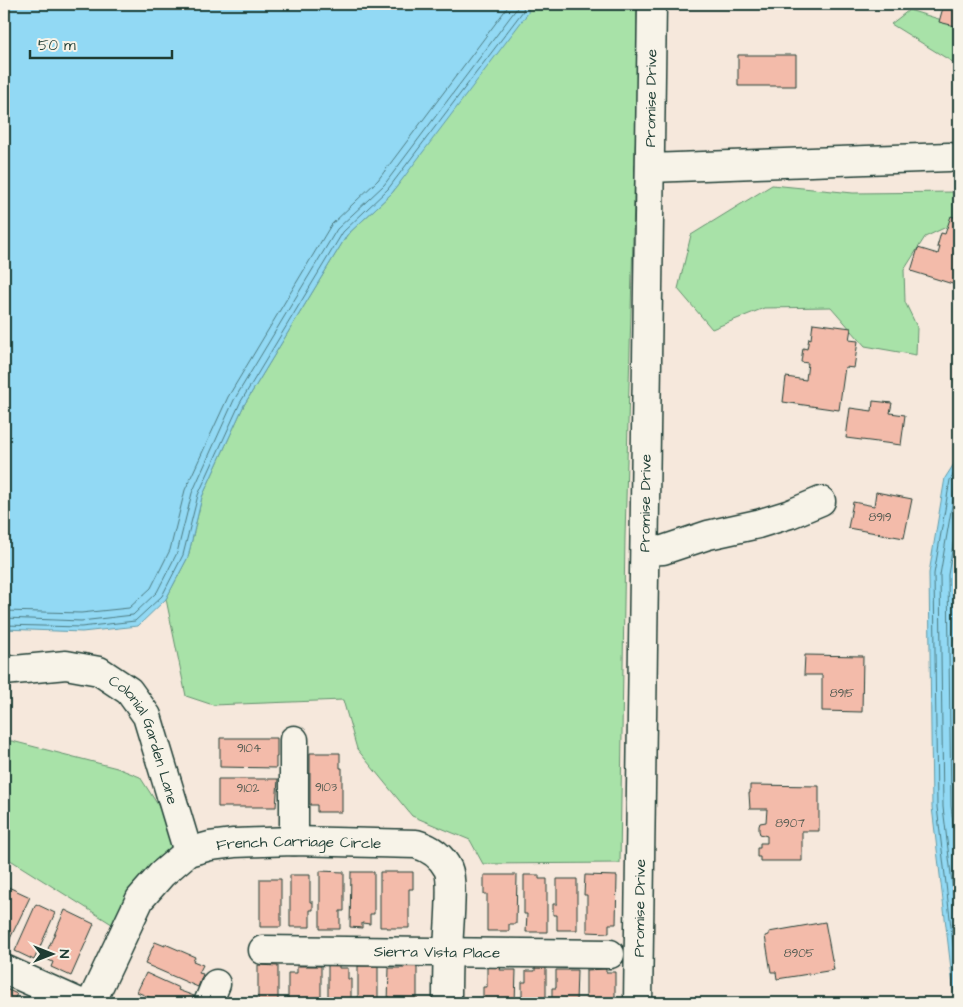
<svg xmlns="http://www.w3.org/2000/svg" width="963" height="1007" font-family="'Architects Daughter',sans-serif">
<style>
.green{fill:#a8e2a8;stroke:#64906e}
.water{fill:#92d9f4;stroke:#649ba7}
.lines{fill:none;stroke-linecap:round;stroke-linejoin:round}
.shore{stroke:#4d7b81;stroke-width:1}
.building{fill:#f3bbaa;stroke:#1f3d34}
.minor-casing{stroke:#1f3d34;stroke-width:31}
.minor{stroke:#f7f3e8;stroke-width:28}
.labels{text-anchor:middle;stroke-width:4.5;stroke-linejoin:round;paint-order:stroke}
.number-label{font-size:12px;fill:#545c52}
.street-label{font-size:15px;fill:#1f3d34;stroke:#f7f3e8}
</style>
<rect width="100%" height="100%" fill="#f6e8dc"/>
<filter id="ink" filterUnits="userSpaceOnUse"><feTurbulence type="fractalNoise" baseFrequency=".02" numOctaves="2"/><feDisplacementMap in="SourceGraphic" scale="10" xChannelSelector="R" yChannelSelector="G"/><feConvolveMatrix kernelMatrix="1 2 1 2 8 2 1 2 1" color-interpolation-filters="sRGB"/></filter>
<g filter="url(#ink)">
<path class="green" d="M528 4H637V85L625 537 620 863 483 864 470 840 412 816 357 749 343 700 213 705 186 696 166 599 188 557 202 497 244 405 347 235 392 193Z
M909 10 942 20 959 26V66L891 24Z
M772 185 853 193 959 192V221L925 237 904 270 905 302 917 327 916 355 865 346 831 307 764 308 712 329 678 289 691 235Z
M4 741H12L117 768 140 777 158 805 182 856 164 893 126 933 4 856Z"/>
<path class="water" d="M4 4H529L528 13 392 193 347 235 244 405 202 497 188 557 166 599 138 626 82 632 4 629Z
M959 456V1003H955L932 807 929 573 945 478Z"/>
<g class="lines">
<path class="shore" d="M959 465 950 480 934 574 937 807 959 995
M959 477 956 482 940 575 943 807 959 942
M959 508 948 575 951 806 959 878
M4 611 81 613 129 608 151 588 170 550 185 490 228 397 331 225 378 180 510 4
M4 618 81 621 133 615 157 592 177 553 192 493 234 400 337 229 384 185 517 8 518 4
M4 625 81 627 135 621 162 596 183 555 198 495 240 403 343 232 388 189 523 11 524 4"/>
</g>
<path class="building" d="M944 4H959V27L939 22Z
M738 55H796V86H738Z
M951 216 959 219V286L911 271 918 248 938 254 940 247H937L941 233 945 234Z
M813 323 851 328 849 340 858 341 854 368 845 367 839 410 783 402 786 377 806 380 808 363 801 362 803 348 807 349 809 338 811 339Z
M873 401 892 403 890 413 905 415 901 445 846 438 850 408 872 411Z
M876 492 912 499 904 538 848 528 853 502 874 506Z
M805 655 863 656 862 712 822 711V675H804Z
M220 738H277V757H276V768L220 767Z
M310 753H340V768H342V812H317V805H310Z
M218 779H278L276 807H218Z
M750 785 819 786V831H802V861H760V857H757V848H760V843H767V836L760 834 759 831V826L760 823 766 822 767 809H750L749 793H750Z
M320 871 344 872V911H340V929H320Z
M351 872H374V914H370V924L362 923V928L350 927Z
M380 872H413V889H409V928H387V927H380Z
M290 875H310V902H313V910H310V927H290Z
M484 875H517L516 924H509V931H487V894H484Z
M524 875H539V879H547V932H526L527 914H524Z
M585 875 617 876 616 924H609V933L587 932V895H584Z
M260 879H281V927H260Z
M557 879H577V930H557V915H553V904H557Z
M4 885 30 897 6 947 4 946Z
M36 904 55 913 34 960 15 951Z
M65 910 94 924 71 976 51 967 53 962 44 958Z
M825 922 834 970 777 979 776 972H771L765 936 769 935V932Z
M155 942 165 946V944L195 957 193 961 203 965 199 973 203 974 198 987 145 964Z
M328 964 339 965V968H348V979H351V1003H328Z
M258 965 278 966V1003H258Z
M297 966H321V1003H288V973H297Z
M358 966H378V1003H358Z
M404 966H417V1003H388L389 968H404Z
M487 966 501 967 500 970H516L515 1003H483V987H487Z
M535 967 546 968V1003H522V982H526V971H535Z
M606 969V972H615V1003H586V970Z
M556 970H577L576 1003H552V988H556Z
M146 973 179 988 178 990 194 996 191 1003H163L137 992Z
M4 988 17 994 12 1003H4Z"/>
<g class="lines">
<g class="minor-casing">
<g id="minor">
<path d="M650 168 949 157"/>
<path d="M645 551 663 550 708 535 758 524 790 514 821 501"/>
<path id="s1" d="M4 671 66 665 99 671 129 691 147 716 188 852"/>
<path d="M294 740V841"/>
<path id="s2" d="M263 950 610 954"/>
<path d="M4 969 80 1003"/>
<path id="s3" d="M91 1003 140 899 162 874 188 852 210 846 234 843 294 841 416 844C430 848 441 855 448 869 454 882 448 936 448 953 447 970 447 987 447 1003"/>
<path d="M208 1003 216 984"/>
<path id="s4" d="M638 1003 652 4"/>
</g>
</g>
<use href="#minor" class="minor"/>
</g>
</g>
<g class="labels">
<g class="number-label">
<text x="880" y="521">8919</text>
<text x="842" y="697">8915</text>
<text x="249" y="752">9104</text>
<text x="326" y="791">9103</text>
<text x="248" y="792">9102</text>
<text x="790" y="827">8907</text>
<text x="799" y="957">8905</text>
</g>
<g class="street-label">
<text dy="5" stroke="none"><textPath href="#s4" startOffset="905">Promise Drive</textPath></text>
<text dy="5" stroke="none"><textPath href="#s4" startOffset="500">Promise Drive</textPath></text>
<text dy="5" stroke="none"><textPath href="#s1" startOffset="182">Colonial Garden Lane</textPath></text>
<text dy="5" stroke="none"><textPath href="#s3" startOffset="294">French Carriage Circle</textPath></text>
<text dy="5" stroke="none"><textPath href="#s4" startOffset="95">Promise Drive</textPath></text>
<text dy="5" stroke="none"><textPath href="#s2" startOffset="174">Sierra Vista Place</textPath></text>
</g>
</g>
<rect width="963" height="1007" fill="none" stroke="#f7f3e8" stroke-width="20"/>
<rect x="10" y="10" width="943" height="987" fill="none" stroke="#1f3d34" stroke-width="2" filter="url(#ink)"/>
<g transform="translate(52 954) rotate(90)" stroke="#f7f3e8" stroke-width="4" paint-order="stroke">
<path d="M0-4L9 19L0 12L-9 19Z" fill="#1f3d34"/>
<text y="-8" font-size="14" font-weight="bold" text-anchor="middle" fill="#1f3d34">N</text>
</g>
<path d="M30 50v8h142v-8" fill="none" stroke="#1f3d34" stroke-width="2.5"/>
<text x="38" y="50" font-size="15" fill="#1f3d34" stroke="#f7f3e8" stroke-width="4" paint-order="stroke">50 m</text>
</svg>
